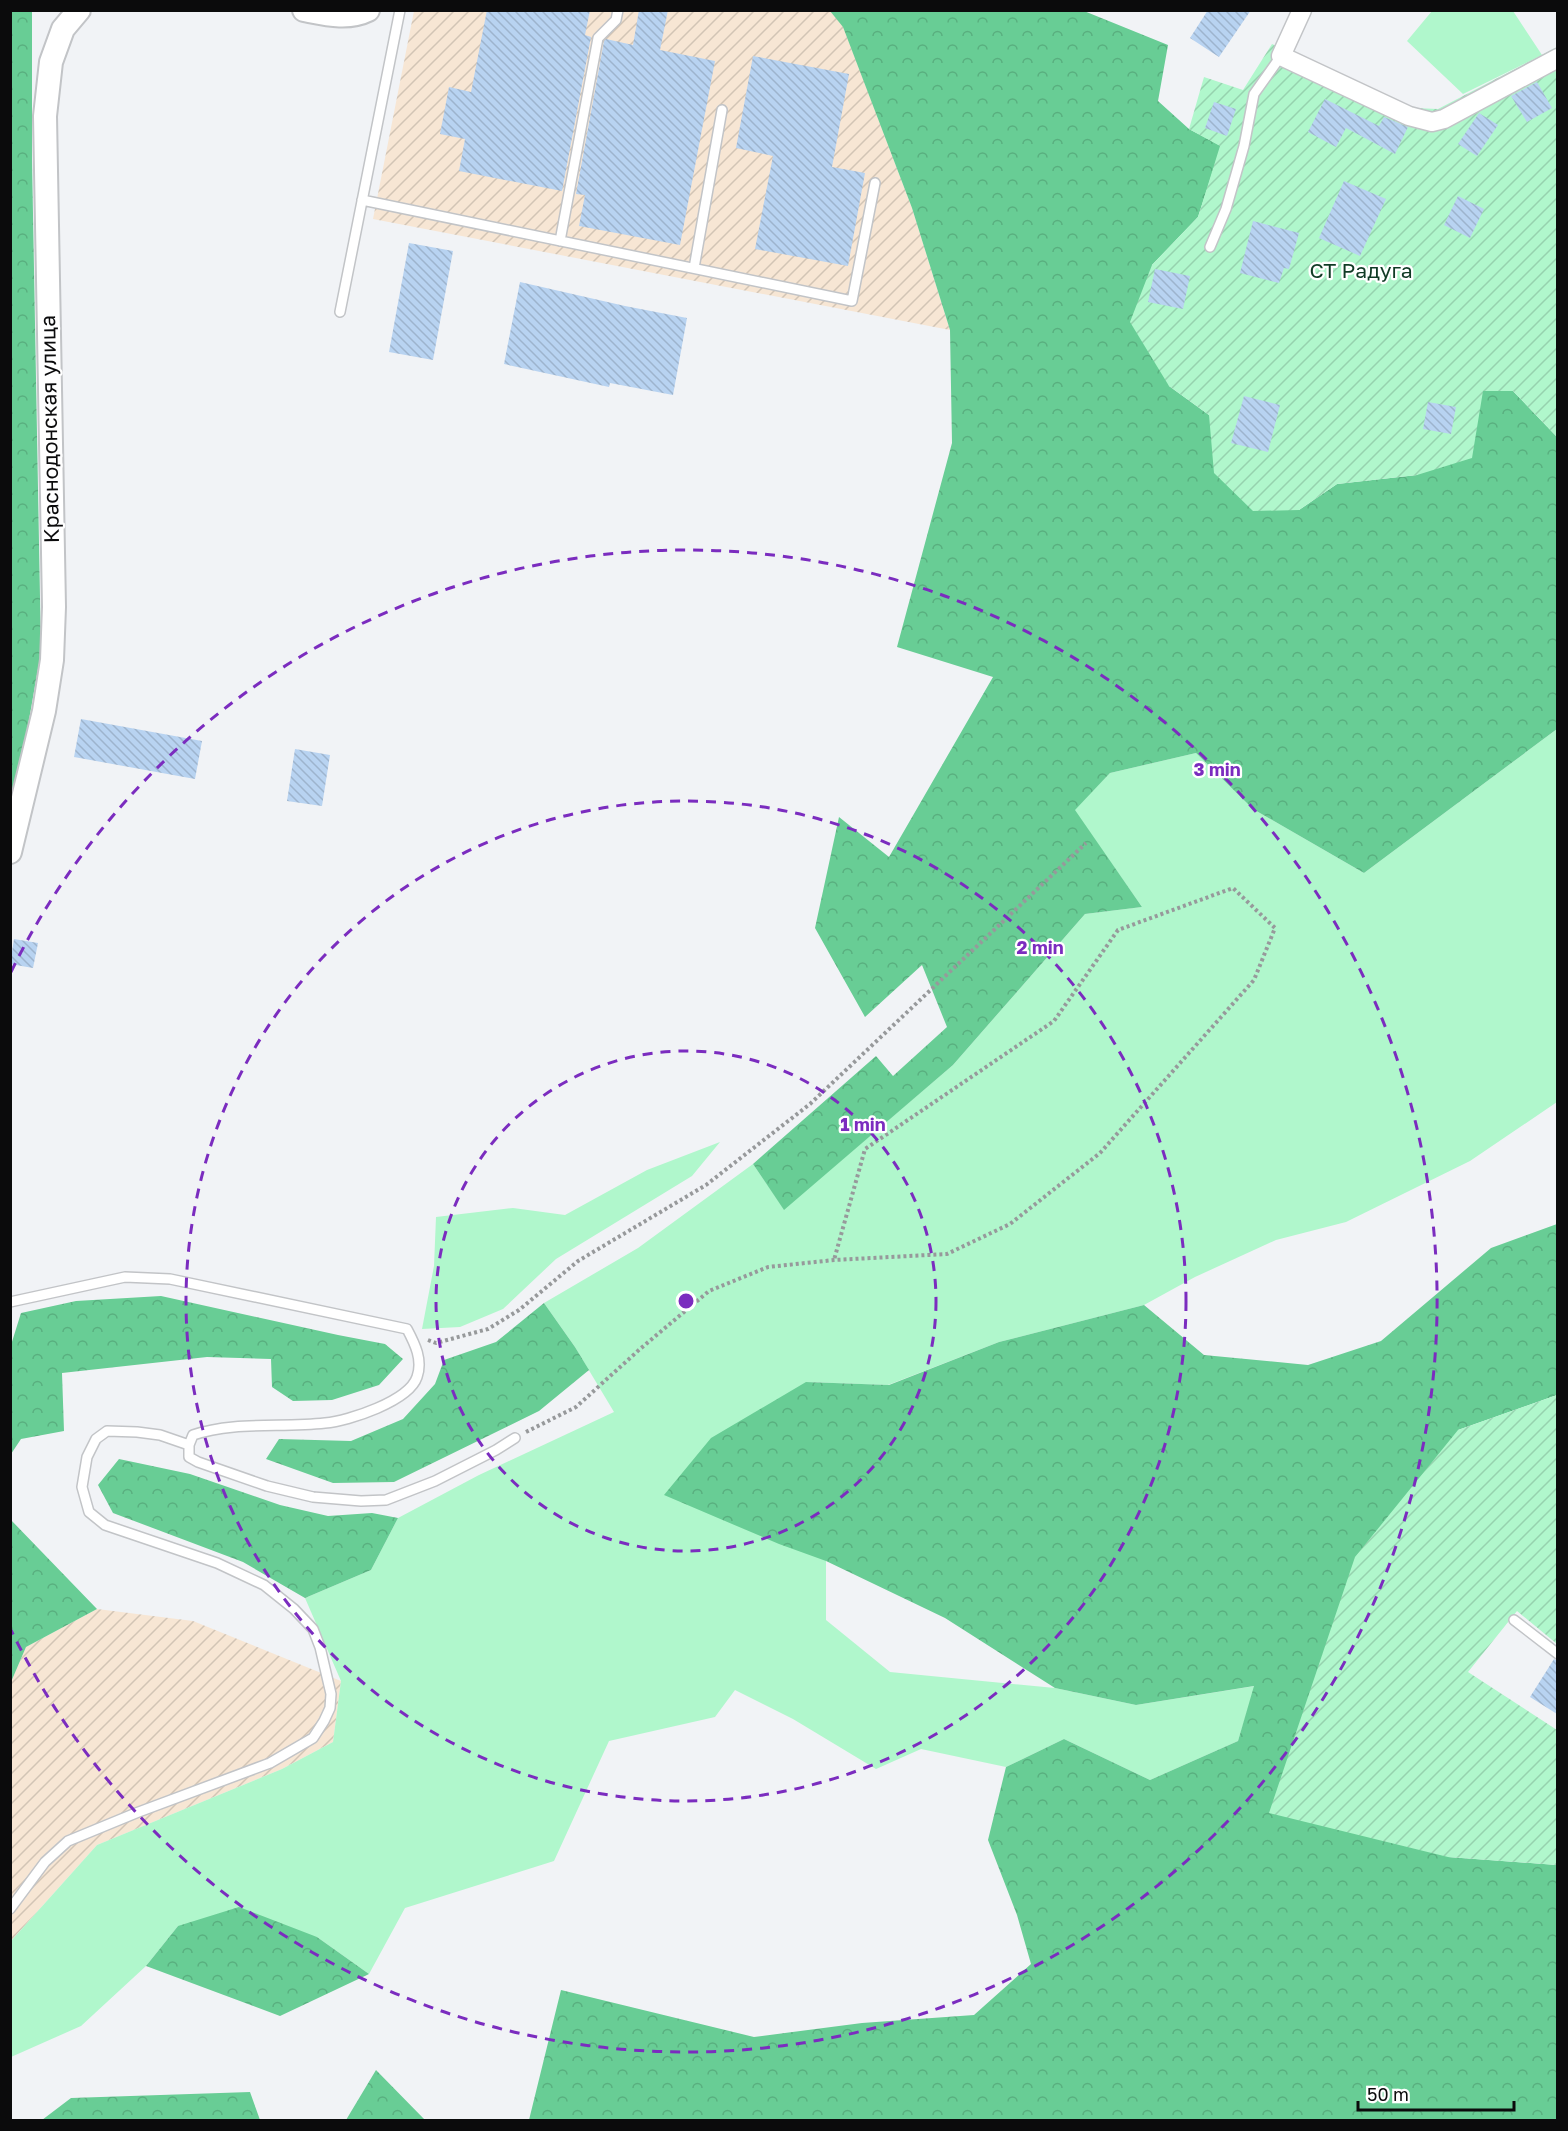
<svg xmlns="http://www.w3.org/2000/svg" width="1568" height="2131" font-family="'Golos Text',sans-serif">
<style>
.industrial{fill:url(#industrial-furrows)}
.grass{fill:#b0f7cc}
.forest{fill:url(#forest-crowns)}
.garden{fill:url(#garden-furrows)}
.building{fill:url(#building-back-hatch)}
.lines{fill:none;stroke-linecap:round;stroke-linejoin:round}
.service-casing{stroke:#c2c4c7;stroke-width:12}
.minor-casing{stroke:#c2c4c7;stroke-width:21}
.tertiary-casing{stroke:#c2c4c7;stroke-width:26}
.path{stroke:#97999b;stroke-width:4;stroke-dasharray:3 3;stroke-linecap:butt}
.service{stroke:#fff;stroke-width:9}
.minor{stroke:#fff;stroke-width:18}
.tertiary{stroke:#fff;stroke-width:22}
.ring{fill:none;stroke:#7b2cbf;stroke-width:3;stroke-dasharray:10 8}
.labels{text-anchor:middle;stroke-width:4.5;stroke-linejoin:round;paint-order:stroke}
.park-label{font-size:21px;fill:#103b25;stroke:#fff}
.street-label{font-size:21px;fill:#0b0b0c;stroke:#fff}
.centre{fill:#7b2cbf;stroke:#fff;stroke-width:3}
.ring-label{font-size:18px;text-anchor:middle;font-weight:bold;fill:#7b2cbf;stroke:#fff;stroke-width:4.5;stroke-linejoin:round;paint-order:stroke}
</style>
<defs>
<pattern id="industrial-furrows" width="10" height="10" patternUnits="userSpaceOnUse" patternTransform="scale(1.5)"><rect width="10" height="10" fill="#f7e6d4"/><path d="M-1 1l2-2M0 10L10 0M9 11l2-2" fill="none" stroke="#d2c4b5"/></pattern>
<pattern id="forest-crowns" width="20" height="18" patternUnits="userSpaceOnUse" patternTransform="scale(1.5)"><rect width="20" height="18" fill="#68cd95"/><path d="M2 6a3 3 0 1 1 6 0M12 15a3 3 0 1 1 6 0" fill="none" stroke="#59af7f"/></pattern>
<pattern id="garden-furrows" width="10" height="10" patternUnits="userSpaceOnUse" patternTransform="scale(1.5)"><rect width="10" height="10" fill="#b0f7cc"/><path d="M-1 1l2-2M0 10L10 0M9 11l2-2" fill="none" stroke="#96d2ae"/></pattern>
<pattern id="building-back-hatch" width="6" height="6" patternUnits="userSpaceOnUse" patternTransform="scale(1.5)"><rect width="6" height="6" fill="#b8d3f1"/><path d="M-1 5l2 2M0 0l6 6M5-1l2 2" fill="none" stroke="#9db4cd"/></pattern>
</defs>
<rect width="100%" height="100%" fill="#f1f3f6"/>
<path class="industrial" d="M414 11H830L843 26 912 208 950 330 373 219Z
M97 1609 193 1621 341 1681 333 1742 282 1769 97 1845 11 1941V1682L26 1647Z"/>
<path class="grass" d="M1432 11H1513L1542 55 1463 94 1407 41Z
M1557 729V1102L1470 1161 1346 1222 1276 1240 1195 1277 1144 1305 999 1342 888 1385 806 1382 826 1561V1620L890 1672 1055 1688 1136 1705 1255 1686 1238 1741 1150 1780 1064 1739 1006 1767 921 1749 876 1769 793 1719 735 1690 715 1717 609 1741 554 1861 405 1908 369 1974 317 1937 178 1926 146 1966 81 2026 11 2057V1941L97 1845 282 1769 333 1742 341 1681 305 1598 371 1570 398 1518 479 1475 614 1412 575 1347 544 1303 638 1248 753 1164 784 1209 953 1065 1085 914 1142 907 1074 810 1110 773 1196 753 1253 809 1364 873Z
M720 1142 692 1176 556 1259 503 1309 460 1327 422 1329 434 1266 436 1217 513 1208 565 1215 647 1170Z"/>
<path class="forest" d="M32 10V159L41 652 18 782 11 806 10 11Z
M830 11H1084L1168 45 1158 101 1189 129 1221 146 1198 217 1152 265 1169 386 1209 415 1299 510 1337 484 1417 475 1483 391H1513L1557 437V729L1364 873 1253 809 1196 753 1110 773 1075 810 1142 907 1085 914 953 1065 784 1210 753 1164 876 1056 893 1076 947 1027 922 965 865 1017 815 928 839 817 889 857 993 677 897 647 952 443 950 330 912 208 843 27Z
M1557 1224V1395L1458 1430 1448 1857 1557 1865V2120H529L561 1990 754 2037 862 2023 974 2015 1031 1964 1017 1915 988 1840 1006 1767 1064 1739 1150 1780 1238 1741 1254 1686 1136 1705 1055 1688 945 1618 826 1561 779 1544 664 1495 711 1438 806 1382 889 1385 999 1342 1144 1305 1204 1355 1308 1365 1381 1341 1491 1248Z
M161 1296 338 1335 385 1344 403 1359 379 1385 332 1400 293 1401 272 1387 271 1359 207 1357 62 1373 64 1431 21 1439 11 1454V1345L21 1313 76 1301Z
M544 1303 575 1347 589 1370 539 1411 394 1482 333 1483 266 1459 279 1439 351 1441 403 1419 435 1384 444 1360 496 1342Z
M119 1459 190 1474 280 1505 328 1516 372 1513 398 1518 371 1570 305 1598 243 1562 113 1513 98 1485Z
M11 1520 97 1609 26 1647 11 1682Z
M239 1907 317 1937 369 1974 280 2016 146 1966 178 1926Z
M376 2070 425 2120H346Z
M250 2092 260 2120H42L71 2098Z"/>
<path class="garden" d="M1272 44 1414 108 1438 109 1557 47V437L1513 391H1483L1472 458 1417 475 1337 484 1299 510 1253 511 1214 473 1209 415 1169 386 1130 322 1152 265 1198 217 1220 146 1189 129 1204 77 1243 90Z
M1557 1395V1644L1517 1611 1468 1672 1557 1730V1865L1448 1857 1269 1813 1355 1557 1458 1430Z"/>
<path class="building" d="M487 10H590L585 35 591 37 562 191 459 171 465 139 440 134 449 87 471 92Z
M639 10H668L660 50 715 61 680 245 579 226 585 195 576 194 604 41 606 39 633 45Z
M1208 10H1251L1219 57 1190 38Z
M753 56 849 74 832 167 865 173 848 266 755 249 773 156 736 148Z
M1537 82 1552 108 1527 122 1511 96Z
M1325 99 1379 126 1384 117 1408 127 1395 154 1346 128 1336 147 1308 132Z
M1214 102 1236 109 1227 136 1205 128Z
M1479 113 1498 125 1477 156 1458 144Z
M1344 181 1386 199 1360 256 1319 238Z
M1458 196 1484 209 1470 238 1444 225Z
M1253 221 1299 233 1289 269 1284 268 1279 283 1240 273Z
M409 243 453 251 433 360 389 352Z
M1155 269 1190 276 1183 309 1148 302Z
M520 282 625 306 687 318 673 395 610 383 609 387 504 364Z
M1244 396 1280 405 1268 452 1231 443Z
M1428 402 1456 407 1451 434 1423 429Z
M81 719 202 741 195 779 74 757Z
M295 749 330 755 322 806 287 801Z
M14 939 38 943 33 968 10 964Z
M1554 1659 1557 1661V1714L1530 1697Z"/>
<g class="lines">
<g class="service-casing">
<path id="service" d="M362 200 852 301 875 183
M560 241 598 38 616 20 618 10
M1210 247 1226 209 1244 146 1254 94 1281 56
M694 268 722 110
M340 312 400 10
M10 1302 125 1277 170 1279 407 1329C415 1344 423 1360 417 1377 409 1401 349 1421 325 1423 281 1428 234 1421 193 1435L189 1445V1457L198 1462 267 1486 313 1497 361 1501 386 1500 435 1481 496 1450 515 1438
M1514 1620 1558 1654
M10 1909 45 1862 68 1841 136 1813 270 1763 313 1738 324 1721 330 1708 331 1694 320 1647 313 1629 294 1609 264 1585 217 1563 105 1525 89 1512 82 1487 87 1457 96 1439 107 1431 137 1432 160 1435 189 1445"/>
</g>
<g class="minor-casing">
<path id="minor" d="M1302 10 1281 56 1409 116 1432 122 1444 119 1558 58"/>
</g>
<g class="tertiary-casing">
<path id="tertiary" d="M304 10C325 14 348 20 368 10
M10 852 44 711 52 660 54 607 45 116 51 62 63 29 79 10"/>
</g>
<path class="path" d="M428 1340 436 1343 488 1329 519 1310 578 1261 706 1185 810 1104 1086 843
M526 1432 576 1407 640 1349 709 1291 768 1267 834 1260 947 1254 1010 1224 1100 1153 1254 980 1275 928 1233 888 1118 930 1054 1021 865 1149 834 1260"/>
<use href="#service" class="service"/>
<use href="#minor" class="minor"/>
<use href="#tertiary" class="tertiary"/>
</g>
<g class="ring">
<circle cx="686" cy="1301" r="250"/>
<circle cx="686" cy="1301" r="500"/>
<path d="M11 972A751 751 0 1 1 11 1630"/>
</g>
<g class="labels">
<g class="park-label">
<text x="1361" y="278">СТ Радуга</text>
</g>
<g class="street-label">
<text transform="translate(50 429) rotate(-91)" y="7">Краснодонская улица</text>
</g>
</g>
<circle cx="686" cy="1301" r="9" class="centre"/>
<g class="ring-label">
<text x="1217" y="776">3 min</text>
<text x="1040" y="954">2 min</text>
<text x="863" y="1131">1 min</text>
</g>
<rect width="1568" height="2131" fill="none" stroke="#0b0b0c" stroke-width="24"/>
<path d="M1358 2101v9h156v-9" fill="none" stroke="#0b0b0c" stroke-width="3"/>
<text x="1367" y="2101" font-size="18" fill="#0b0b0c" stroke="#ffffff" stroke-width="4.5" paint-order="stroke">50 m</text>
</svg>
